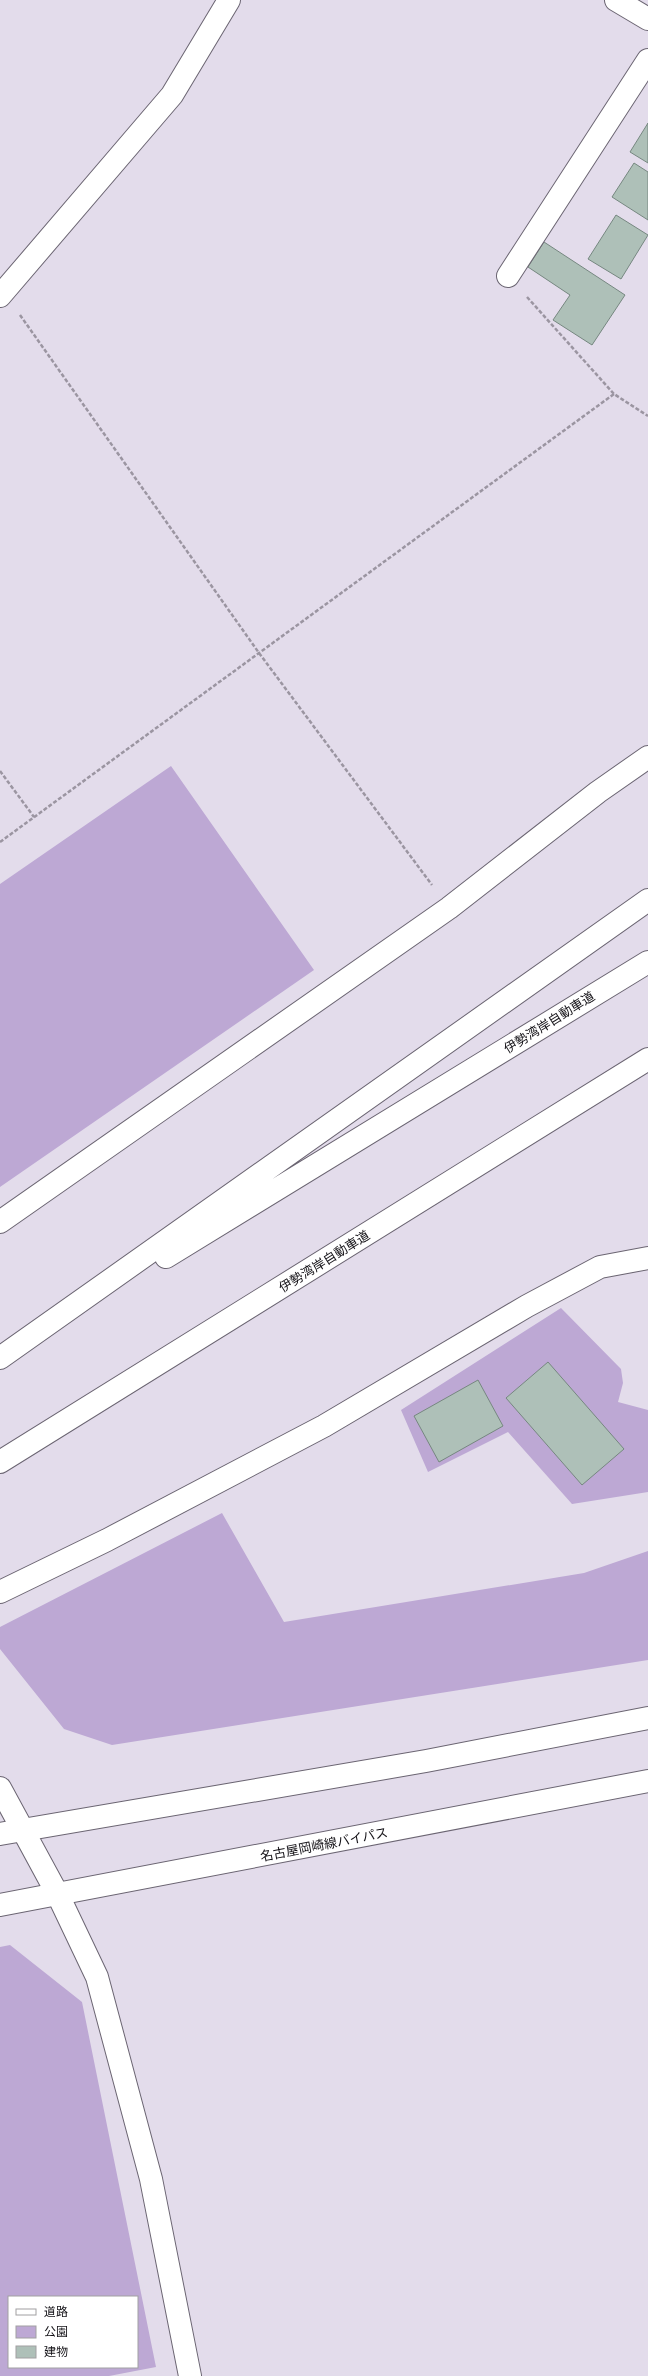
<svg xmlns="http://www.w3.org/2000/svg" width="648" height="2376" font-family="Roboto,'Noto Sans JP',sans-serif">
<style>
.green{fill:#bda8d4;fill-rule:evenodd}
.building{fill:#aec0b8;stroke:#768780}
.lines{fill:none;stroke-linecap:round;stroke-linejoin:round}
.minor-casing{stroke:#6b6572;stroke-width:24}
.major-casing{stroke:#6b6572;stroke-width:24}
.highway-casing{stroke:#6b6572;stroke-width:24}
.path{stroke:#9b95a1;stroke-width:2.5;stroke-dasharray:4 2;stroke-linecap:butt}
.minor{stroke:#fff;stroke-width:22}
.major{stroke:#fff;stroke-width:22}
.highway{stroke:#fff;stroke-width:22}
.labels{text-anchor:middle;stroke-width:4;stroke-linejoin:round;paint-order:stroke}
.street-label{font-size:13px;fill:#141217;stroke:#fff}
</style>
<rect width="100%" height="100%" fill="#e3dceb"/>
<path class="green" d="M171 766 314 970 0 1187V884Z
M561 1308 621 1369 623 1383 618 1402 648 1410V1492L572 1504 508 1432 428 1472 401 1410Z
M222 1513 284 1622 584 1573 648 1551V1660L112 1745 64 1729 0 1649V1627Z
M10 1945 82 2002 156 2367 109 2376H0V1947ZM9 2297H137V2367H9Z"/>
<path class="building" d="M648 123V163L630 152Z
M634 163 648 172V220L612 197Z
M616 215 648 235 621 279 588 259Z
M544 242 625 295 592 345 553 320 570 295 528 267Z
M548 1362 624 1449 582 1485 506 1398Z
M478 1380 503 1426 439 1462 414 1416Z"/>
<g class="lines">
<g class="minor-casing">
<path id="minor" d="M616 0 648 19
M508 276 648 60
M0 296 172 95 229 0
M0 1222 449 908 598 792 648 757
M0 1788 58 1895 97 1977 151 2179 190 2376"/>
</g>
<g class="major-casing">
<path id="major" d="M0 1834 426 1761 648 1718
M0 1905 648 1781"/>
</g>
<g class="highway-casing">
<path id="highway" d="M166 1257 648 962
M0 1358 648 900
M0 1462 648 1059
M0 1592 107 1540 324 1426 527 1306 600 1267 648 1258"/>
</g>
<path class="path" d="M527 297 614 394 648 416
M20 315 259 653 432 885
M0 771 34 817
M0 842 614 394"/>
<use href="#minor" class="minor"/>
<use href="#major" class="major"/>
<use href="#highway" class="highway"/>
</g>
<g class="labels">
<g class="street-label">
<text transform="translate(549 1022) rotate(-32)" y="5">伊勢湾岸自動車道</text>
<text transform="translate(324 1261) rotate(-32)" y="5">伊勢湾岸自動車道</text>
<text transform="translate(324 1844) rotate(-11)" y="5">名古屋岡崎線バイパス</text>
</g>
</g>
<rect x="8" y="2296" width="130" height="72" fill="#ffffff" stroke="#a1a0a2"/>
<rect x="16" y="2309" width="20" height="6" fill="#ffffff" stroke="#a1a0a2"/>
<text x="44" y="2316" font-size="12" fill="#141217">道路</text>
<rect x="16" y="2326" width="20" height="12" fill="#bda8d4" stroke="#a1a0a2"/>
<text x="44" y="2336" font-size="12" fill="#141217">公園</text>
<rect x="16" y="2346" width="20" height="12" fill="#aec0b8" stroke="#a1a0a2"/>
<text x="44" y="2356" font-size="12" fill="#141217">建物</text>
</svg>
